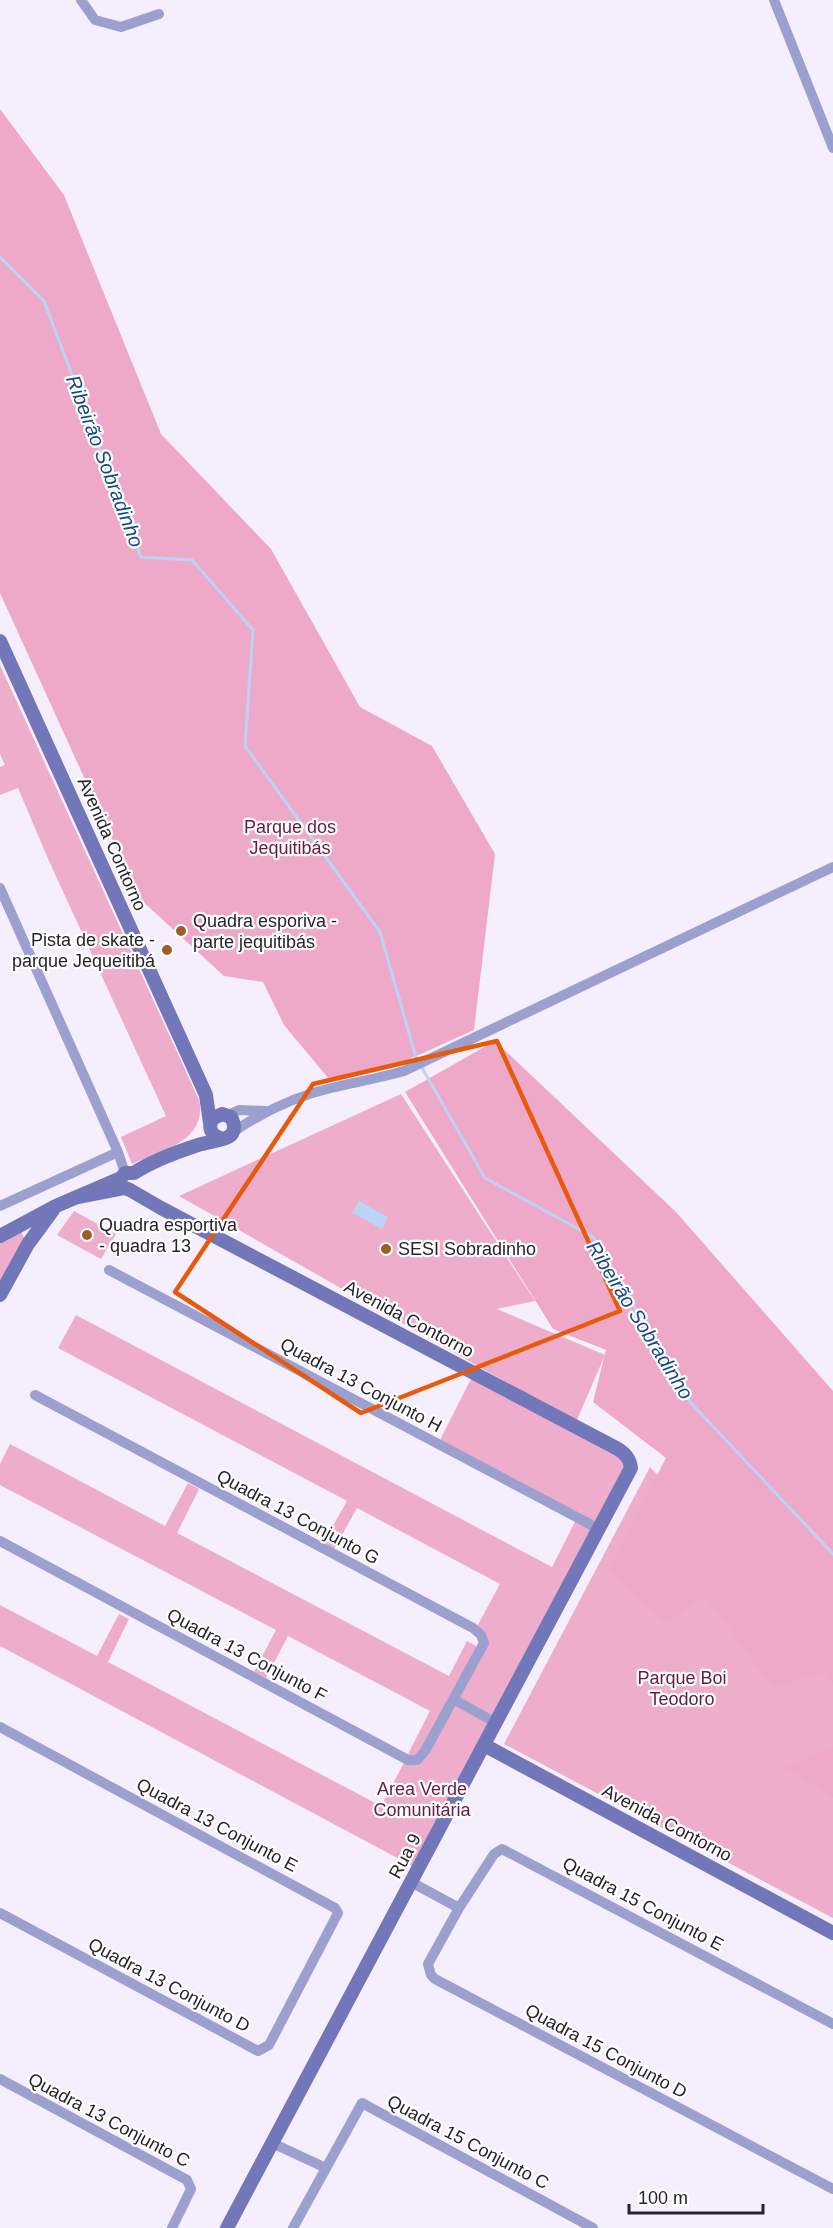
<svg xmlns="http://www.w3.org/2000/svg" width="833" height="2228" font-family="Arial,sans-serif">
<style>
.green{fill:#edadcb}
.forest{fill:#eea9c9}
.water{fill:#bbd4f6}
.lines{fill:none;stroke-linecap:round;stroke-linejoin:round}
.stream{stroke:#bbd4f6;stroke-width:3}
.street{stroke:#9ba0ce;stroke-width:10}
.secondary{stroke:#7277ba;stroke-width:14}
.marked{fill:none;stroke:#e8590c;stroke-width:4.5;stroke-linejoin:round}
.poi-dot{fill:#9d5f25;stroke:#fff;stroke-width:2}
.labels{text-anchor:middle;stroke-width:4.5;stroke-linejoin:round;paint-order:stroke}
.park-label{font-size:18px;fill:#671946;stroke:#fff}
.street-label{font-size:18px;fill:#26232b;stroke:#fff}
.poi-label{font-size:18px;fill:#26232b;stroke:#fff;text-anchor:start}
.water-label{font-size:20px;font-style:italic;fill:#144989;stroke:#fff}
</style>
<rect width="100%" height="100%" fill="#f5effd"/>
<path class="green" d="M0 665 199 1100C208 1141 161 1151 132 1164L121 1137 166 1116 49 861 18 788 0 795V767L5 765 0 754Z
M401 1094 535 1301 497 1309 605 1355 576 1422 179 1196Z
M74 1211 116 1234 101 1259 57 1235Z
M21 1232 28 1244 0 1295V1236Z
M76 1315 552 1567 577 1518 438 1444 474 1373 631 1462 418 1869 0 1646V1605L97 1656 119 1614 129 1619 108 1662 381 1806 406 1759H416L408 1754 430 1711 288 1636 266 1678 254 1672 276 1630 0 1485V1464L10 1444 165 1526 188 1483 199 1489 177 1533 449 1676 467 1641 481 1649 475 1630 500 1584 357 1508 332 1553 321 1547 347 1501 58 1348Z
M650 1467 833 1658V1918L504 1744Z"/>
<path class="forest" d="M0 109 64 195 161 434 271 549 360 707 432 746 495 854 474 1030 394 1066 329 1079 284 1025 263 982 224 976 139 898 0 593Z
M495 1041 676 1212 833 1391V1686L824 1672 773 1688 706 1597 665 1623 608 1570 666 1458 593 1402 606 1350 553 1329 405 1092Z
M833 1748V1798L785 1767Z"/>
<path class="water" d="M359 1201 388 1217 382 1229 352 1213Z"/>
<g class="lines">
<path class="stream" d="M0 257 44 301 141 557 192 560 253 630 245 746 380 932 417 1061
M421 1066 485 1178 593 1237 691 1403 833 1554"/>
<path class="street" d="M81 0 95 20 121 27 159 14
M774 0 833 148
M0 888 118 1152 125 1173
M228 1115 239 1110 266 1111
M233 1132C263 1112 296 1096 331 1088 356 1082 380 1078 404 1071L833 867
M0 1206 118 1152
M109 1270 599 1529
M0 1541 408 1760H417L425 1751 484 1643 481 1635 473 1628 35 1395
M455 1700 496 1723
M0 1727 335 1908 338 1913 269 2045 258 2051 0 1913
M411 1882 459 1908
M833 2024 502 1849 494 1854 459 1908 428 1964 431 1975 435 1979 833 2189
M0 2079 187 2180 191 2189 172 2228
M272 2143 326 2168
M293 2228 362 2103 593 2228"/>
<path class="secondary" d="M0 641 206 1095 210 1123
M134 1173C152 1161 174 1153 195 1146 203 1143 226 1140 231 1135 236 1129 234 1123 231 1117L222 1114 212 1119C208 1128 211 1135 220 1138
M79 1197 125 1188 130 1190 161 1208 618 1449C626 1454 630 1459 631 1468L227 2228
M0 1236 56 1206 121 1178 125 1173H134
M0 1295 28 1244 53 1210
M484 1745 833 1933"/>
</g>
<path class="marked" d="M497 1041 620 1311 361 1413 175 1292 313 1084Z"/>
<g class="poi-dot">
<circle cx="181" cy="931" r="6"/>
<circle cx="167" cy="950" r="6"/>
<circle cx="87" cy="1235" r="6"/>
<circle cx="386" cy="1249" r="6"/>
</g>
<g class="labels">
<g class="park-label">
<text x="290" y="833">Parque dos<tspan x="290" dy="21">Jequitibás</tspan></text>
<text x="682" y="1684">Parque Boi<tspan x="682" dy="21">Teodoro</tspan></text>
<text x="422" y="1795">Area Verde<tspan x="422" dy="21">Comunitária</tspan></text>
</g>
<g class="street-label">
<text transform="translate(112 844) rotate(66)" y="6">Avenida Contorno</text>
<text transform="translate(409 1319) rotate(28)" y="6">Avenida Contorno</text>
<text transform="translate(361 1385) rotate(28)" y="6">Quadra 13 Conjunto H</text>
<text transform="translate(298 1517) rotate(28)" y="6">Quadra 13 Conjunto G</text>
<text transform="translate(247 1655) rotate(28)" y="6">Quadra 13 Conjunto F</text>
<text transform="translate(667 1823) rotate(28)" y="6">Avenida Contorno</text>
<text transform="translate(217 1825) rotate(28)" y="6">Quadra 13 Conjunto E</text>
<text transform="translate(405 1856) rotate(-62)" y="6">Rua 9</text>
<text transform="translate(643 1904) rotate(28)" y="6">Quadra 15 Conjunto E</text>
<text transform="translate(169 1985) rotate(28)" y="6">Quadra 13 Conjunto D</text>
<text transform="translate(606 2051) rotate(28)" y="6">Quadra 15 Conjunto D</text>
<text transform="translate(109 2120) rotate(28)" y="6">Quadra 13 Conjunto C</text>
<text transform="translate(468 2142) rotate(28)" y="6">Quadra 15 Conjunto C</text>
</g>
<g class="poi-label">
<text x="193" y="927">Quadra esporiva -<tspan x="193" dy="21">parte jequitibás</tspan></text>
<text x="155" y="946" text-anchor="end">Pista de skate -<tspan x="155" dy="21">parque Jequeitibá</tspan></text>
<text x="99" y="1231">Quadra esportiva<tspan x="99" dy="21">- quadra 13</tspan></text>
<text x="398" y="1255">SESI Sobradinho</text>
</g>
<g class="water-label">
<text transform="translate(105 461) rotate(69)" y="7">Ribeirão Sobradinho</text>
<text transform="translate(640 1320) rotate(58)" y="7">Ribeirão Sobradinho</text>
</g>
</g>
<path d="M629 2204v9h134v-9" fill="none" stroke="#26232b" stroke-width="3"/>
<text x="638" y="2204" font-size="18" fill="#26232b" stroke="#ffffff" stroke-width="4.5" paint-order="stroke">100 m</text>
</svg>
